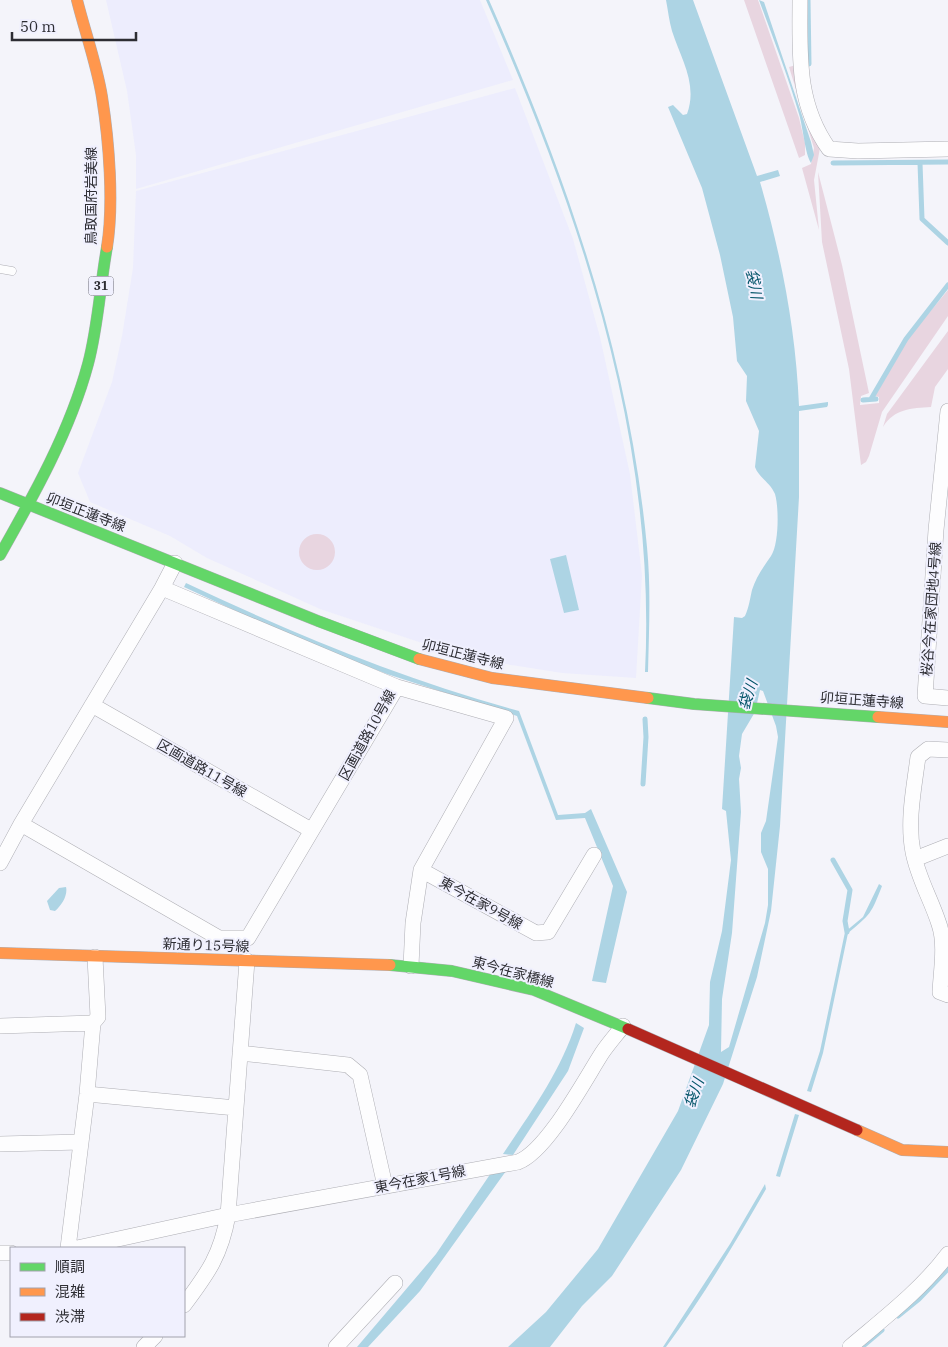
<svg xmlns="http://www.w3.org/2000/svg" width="948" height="1347" font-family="'IBM Plex Serif','Noto Sans JP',serif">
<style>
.built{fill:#ededfd}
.green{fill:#e8d5e0}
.water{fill:#add4e4;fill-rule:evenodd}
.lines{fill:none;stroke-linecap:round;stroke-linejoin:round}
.stream{stroke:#add4e4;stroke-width:5}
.lane-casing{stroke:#aeaeb4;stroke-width:9}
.street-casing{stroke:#aeaeb4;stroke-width:16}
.fast-casing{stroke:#aeaeb4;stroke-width:12}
.slow-casing{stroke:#aeaeb4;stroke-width:12}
.jam-casing{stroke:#aeaeb4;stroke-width:12}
.lane{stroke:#fdfdfe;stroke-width:8}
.street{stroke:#fdfdfe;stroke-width:15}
.fast{stroke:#63d668;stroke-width:11}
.slow{stroke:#ff974d;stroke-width:11}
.jam{stroke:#b3261e;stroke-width:11}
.labels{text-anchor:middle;stroke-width:4;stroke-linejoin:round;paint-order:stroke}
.shield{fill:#f0f0fe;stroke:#686870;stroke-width:1}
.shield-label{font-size:12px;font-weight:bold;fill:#2d2d33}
.street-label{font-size:14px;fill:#2d2d33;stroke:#f0f0fe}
.water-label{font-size:15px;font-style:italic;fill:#035469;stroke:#f0f0fe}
</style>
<rect width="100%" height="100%" fill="#f4f4fa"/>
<path class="built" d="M106 0H480L513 80 136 189V155L127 91Z
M515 88 573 239 600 337 630 474 642 575 636 678 562 673 486 661 428 645 320 609 207 558 170 536 90 502 78 473 112 382 122 336 133 268 136 191Z"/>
<path class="green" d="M744 0H758L799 118 805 143V155L799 158Z
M796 65 820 148 814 180 819 230 802 168 811 164 814 148 789 67Z
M818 172 842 265 869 393 861 396 860 405 879 403V397L875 396 908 338 948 290V316L882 412 869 456 866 462 861 465 849 369 822 242Z
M948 331V369L935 387 931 407C911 408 894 409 883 427L887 414Z
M299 552a18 18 0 1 1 36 0a18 18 0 1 1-36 0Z"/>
<path class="water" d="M486 0H489C566 175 629 355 647 547 651 588 649 630 648 672H645C657 438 579 211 486 0Z
M666 0H693L757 176 778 170 780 176 760 182C781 254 796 330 799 406L828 402V405L827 407 799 411V497L780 826 771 911 757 977 723 1084 681 1170 612 1276 582 1306 550 1347H508L546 1312 598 1249 678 1111 709 1025 710 982 722 931 731 860 726 811 722 809 734 617 742 618 745 616C749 607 750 599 752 590 756 577 764 566 771 556 779 545 779 507 775 494 770 482 759 478 755 467L759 431 746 401 747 376 737 361 733 317 720 255 702 188 668 107 673 105 683 115 687 114C698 84 681 59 672 31 669 21 668 10 666 0ZM760 690 763 691 776 726 778 737 766 821 761 833V852L768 869V905L765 923 729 1047 721 1052 722 999 732 933 741 812 739 779 741 768 739 756 742 734 755 712Z
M759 0 764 2 811 142 814 155 811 163C805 154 803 127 799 114 788 76 773 38 759 0Z
M566 555 579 610 564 613 550 559Z
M186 583C294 634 405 680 519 711L558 815 585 813 591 809 627 892 606 983 592 981 613 886 585 818 556 820 517 716 387 674 297 639 184 587Z
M879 884 882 886C871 914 871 914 848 933L823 1053 811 1092 807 1091 820 1051 845 932 863 917Z
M66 887C68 895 62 905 55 911L50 910 47 901 59 888Z
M576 1023 584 1028 568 1071 513 1155 503 1154C531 1112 561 1071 576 1023Z
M795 1114 799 1115 780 1177 776 1176Z
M493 1170 506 1171 420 1291 368 1347H357L436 1254Z
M765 1184 766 1189C735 1243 703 1297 666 1347H663L730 1244Z"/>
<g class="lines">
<path class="stream" d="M808 0 809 64
M833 163 948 162
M920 163 922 219 948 243
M871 399 906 339 948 285
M863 400 876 399
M643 784 646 737 645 719
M833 860 850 890 845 921 847 932
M898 1316 919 1299 948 1269
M862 1347 882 1330"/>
<g class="lane-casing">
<path id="lane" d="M0 269 12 271"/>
</g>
<g class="street-casing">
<path id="street" d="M800 0C800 54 796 103 829 149L858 151 948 149
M948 411 936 530 925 696 948 698
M162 588 175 563
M397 687 506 718 421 870
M92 705 311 830
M948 750 928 749 918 757C914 788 907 821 913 852 918 878 931 899 939 924 946 944 941 971 940 992L948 995
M915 859 948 846
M0 863 21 824 162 588 397 687 248 938H219L21 824
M411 966 413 923 421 870 536 933 548 932 594 855
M0 1026 93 1023
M240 1053 348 1065 360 1075 385 1186
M87 1094 236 1108
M0 1144 81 1142
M68 1248 87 1094 93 1023 98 1017 95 957
M77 1248 228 1215 518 1162C547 1151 584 1081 602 1053 608 1044 616 1035 623 1026
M0 1253H11
M184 1305C208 1273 221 1255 228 1215L247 961
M144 1347 155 1336
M336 1347 395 1283
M850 1347C884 1318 921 1290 948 1254"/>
</g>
<g class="fast-casing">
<path id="fast" d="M0 493 318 621 419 659
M0 555C34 495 70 431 88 364 98 327 100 286 107 247
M648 698 694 704 878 717
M390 965 452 971 534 990 628 1029"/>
</g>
<g class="slow-casing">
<path id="slow" d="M77 0C85 32 97 65 102 97 109 141 114 204 107 247
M419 659 492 678 648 698
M878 717 948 722
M0 953 390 965
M857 1130 902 1150 948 1152"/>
</g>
<g class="jam-casing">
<path id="jam" d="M628 1029 857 1130"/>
</g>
<use href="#lane" class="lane"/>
<use href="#street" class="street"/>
<use href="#fast" class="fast"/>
<use href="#slow" class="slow"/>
<use href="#jam" class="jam"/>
</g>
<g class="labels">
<rect class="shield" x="88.5" y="276.5" width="25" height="19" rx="4"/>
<g class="shield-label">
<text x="101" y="290">31</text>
</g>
<g class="street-label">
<text transform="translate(91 196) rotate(-90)" y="5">鳥取国府岩美線</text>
<text transform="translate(86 512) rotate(21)" y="5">卯垣正蓮寺線</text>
<text transform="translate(931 609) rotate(-86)" y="5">桜谷今在家団地4号線</text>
<text transform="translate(463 654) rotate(14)" y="5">卯垣正蓮寺線</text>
<text transform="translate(862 700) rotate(4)" y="5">卯垣正蓮寺線</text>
<text transform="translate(367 735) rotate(-61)" y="5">区画道路10号線</text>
<text transform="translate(202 768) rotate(30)" y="5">区画道路11号線</text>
<text transform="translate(481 903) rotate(29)" y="5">東今在家9号線</text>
<text transform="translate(206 945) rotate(2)" y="5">新通り15号線</text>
<text transform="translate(513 972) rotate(15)" y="5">東今在家橋線</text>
<text transform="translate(420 1179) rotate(-11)" y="5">東今在家1号線</text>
</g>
<g class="water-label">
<text transform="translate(754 284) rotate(79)" y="5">袋川</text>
<text transform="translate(748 695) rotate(-72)" y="5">袋川</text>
<text transform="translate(694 1093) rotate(-70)" y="5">袋川</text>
</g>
</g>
<rect x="10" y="1247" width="175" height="90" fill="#f0f0fe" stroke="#a2a2ad"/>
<rect x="20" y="1263" width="25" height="8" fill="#63d668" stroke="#a2a2ad"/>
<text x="55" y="1272" font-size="15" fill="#2d2d33">順調</text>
<rect x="20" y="1288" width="25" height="8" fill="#ff974d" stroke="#a2a2ad"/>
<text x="55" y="1297" font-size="15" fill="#2d2d33">混雑</text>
<rect x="20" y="1313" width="25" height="8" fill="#b3261e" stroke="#a2a2ad"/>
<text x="55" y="1322" font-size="15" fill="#2d2d33">渋滞</text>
<path d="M12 32v8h124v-8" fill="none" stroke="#2d2d33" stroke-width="2.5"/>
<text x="20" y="32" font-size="15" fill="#2d2d33" stroke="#f0f0fe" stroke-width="4" paint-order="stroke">50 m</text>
</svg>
